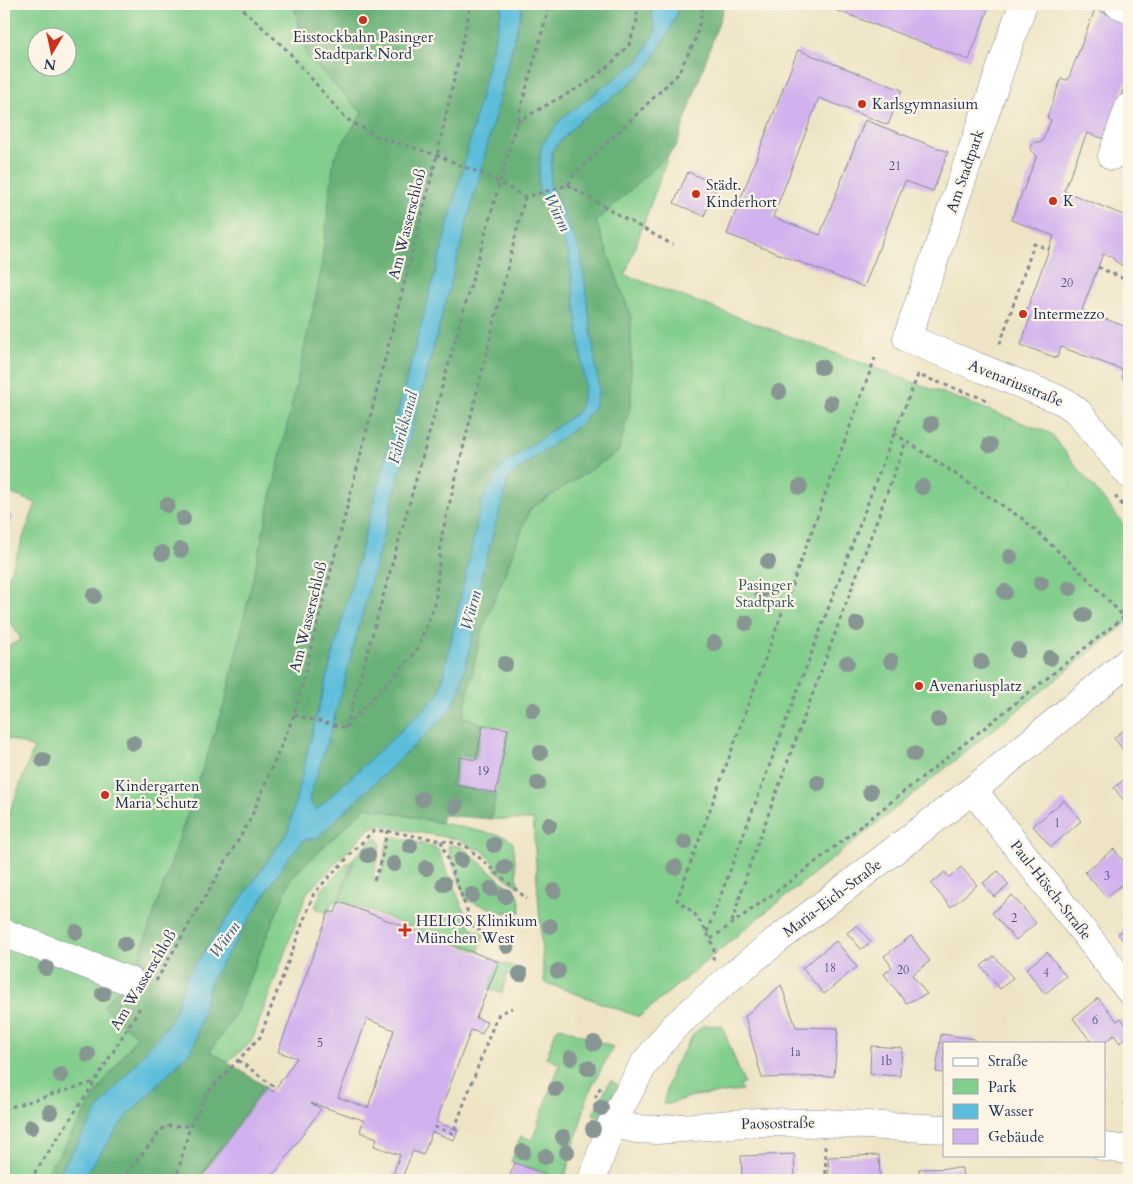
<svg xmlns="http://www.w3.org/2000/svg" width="1133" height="1184" font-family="Cardo,serif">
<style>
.green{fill:#82ce8c;stroke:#4e7e75;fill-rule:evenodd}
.forest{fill:#69b178;stroke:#42706b}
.water{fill:#5cbdda;stroke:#3c769c}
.building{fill:#d1b1ee;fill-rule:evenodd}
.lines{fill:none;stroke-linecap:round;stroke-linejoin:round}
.minor-casing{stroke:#848a92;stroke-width:29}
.path{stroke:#848a92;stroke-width:3;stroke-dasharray:4 4;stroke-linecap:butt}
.minor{stroke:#fff;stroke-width:28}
.tree{fill:#889693}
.poi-dot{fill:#c8321e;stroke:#fcf5e5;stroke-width:2}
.labels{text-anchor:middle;stroke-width:4.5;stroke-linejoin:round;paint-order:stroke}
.number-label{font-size:12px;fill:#485082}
.poi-label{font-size:15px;fill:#1b2f5e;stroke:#fcf5e5;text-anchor:start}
.street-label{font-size:15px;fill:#1b2f5e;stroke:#fcf5e5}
.park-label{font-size:15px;fill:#35576a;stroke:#fcf5e5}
.water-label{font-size:16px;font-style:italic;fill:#2e5a83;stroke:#fcf5e5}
</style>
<rect width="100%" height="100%" fill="#fcf5e5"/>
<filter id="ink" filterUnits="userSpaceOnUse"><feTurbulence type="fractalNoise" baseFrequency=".02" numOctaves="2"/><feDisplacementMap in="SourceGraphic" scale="10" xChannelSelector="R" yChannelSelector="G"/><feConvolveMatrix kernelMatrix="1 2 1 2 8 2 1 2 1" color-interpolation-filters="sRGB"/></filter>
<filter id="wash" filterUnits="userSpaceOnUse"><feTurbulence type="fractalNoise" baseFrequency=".0096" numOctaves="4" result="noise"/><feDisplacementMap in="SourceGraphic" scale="20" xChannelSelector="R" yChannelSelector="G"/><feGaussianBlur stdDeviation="1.12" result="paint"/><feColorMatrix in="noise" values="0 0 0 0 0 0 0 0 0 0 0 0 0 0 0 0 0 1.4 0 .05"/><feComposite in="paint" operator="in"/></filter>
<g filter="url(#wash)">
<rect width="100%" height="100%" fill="#eee4c5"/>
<path class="green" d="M4 4H723L625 275 1050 433 1129 531V621L746 928 639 1017 544 982 533 820 491 819 508 730 483 725 462 716 367 807 507 837 513 843 518 887 495 870 496 865 482 850 473 848 461 840 380 825 375 826 370 828 307 893 253 1038 248 1045 227 1062 210 1051 106 1180H4V827L34 748 4 737V650L5 647 21 640 4 610V589L36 503 4 491ZM38 38H68V68H38Z
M393 837 435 847 438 850 472 929 485 934 478 952 340 900 354 862 353 861 337 904 332 902 328 913 315 908 322 889 373 839H378L381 844 373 877 378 879 382 871 387 841Z
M449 845 461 846 519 896 521 912 514 911 505 913 466 900 448 848Z
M499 962 524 970 523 980 507 974 502 993 488 989Z
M704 1025 722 1026 744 1083 740 1085 742 1091 693 1096 669 1104H663L672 1070 693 1035Z
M561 1027 613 1047 589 1092 564 1180 511 1162 521 1136 532 1140 560 1064 546 1058 556 1031 558 1028Z
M610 1081H612L618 1085 600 1118 593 1114Z"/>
<path class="forest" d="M294 4H725L676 147 596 222 631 316V404L618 452 530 509 481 634 463 716 483 725 476 760 460 758 454 785 496 793 491 819 443 815 441 823 366 807 291 878 233 1018 210 1051 266 1087 199 1180H41L58 1156 100 1088 137 1036 103 1007 136 967 226 699 316 296 321 271 334 157 362 113 307 57Z"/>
<path class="water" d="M503 4H523L482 166 332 727 309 800 316 810 439 695 482 501 501 467 579 411 585 387 569 254 538 187 541 146 562 118 640 60 656 30 649 4H678L677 13 669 32 647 68 622 90 580 120 552 150 550 184 581 254 599 390 594 408 579 425 509 477 482 574 476 624 459 692 448 713 318 837 304 840 286 861 211 980 193 1048 125 1118 81 1180H55L99 1108 173 1018 185 979 288 832 313 729 465 161Z"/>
<g id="blocks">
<path class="building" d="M820 4H990L969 60Z
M1095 9 1113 16 1129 11V74L1105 139 1087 133 1064 191 1126 216 1129 208V270L1115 261 1111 256 1103 254 1082 310 1129 328V385L1126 384 1122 378 1123 370 1061 347 1057 358 1021 345 1030 317 1025 315 1054 236 1011 220 1037 156 1031 151V146L1035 142H1042L1051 120 1047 117 1061 79 1068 80Z
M798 50 902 90 888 125 819 98 773 217 820 235 865 120 948 152 933 191 905 181 864 287 727 234Z
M688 172 717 185 704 216 674 203Z
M4 513 12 516 4 537Z
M483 725 508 729 496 793 454 785 460 757 476 760Z
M1129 726V757L1114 738Z
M1129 775V800L1126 803 1114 788Z
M1064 800 1081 821 1051 847 1033 826Z
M1114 849 1128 868 1123 873 1128 880 1106 897 1085 872Z
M961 867 977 885 951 907 931 884 945 872 949 877Z
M998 871 1009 885 994 897 983 883Z
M1012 895 1036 923 1016 940 992 913Z
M339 902 499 962 476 1018 487 1022 482 1034 471 1030 436 1122 458 1130 454 1140 432 1132 423 1155 413 1151 401 1180H391L400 1155 374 1146 377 1138 360 1132 363 1120 311 1103 321 1109 270 1180H199L266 1087 273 1092 297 1058 278 1052 329 911 335 913ZM367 1019 394 1030 368 1108 338 1097Z
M857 925 871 942 861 949 847 933Z
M1129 925V947L1118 934Z
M911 936 930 961 912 975 927 994 906 1003 884 974 892 967 884 956Z
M836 941 857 967 824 994 802 968Z
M1047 952 1066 976 1045 994 1026 969Z
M994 956 1013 978 1000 989 981 966Z
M781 985 796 1027 838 1028 834 1076 762 1078 745 1016Z
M1098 998 1117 1021 1121 1018 1129 1029V1035L1120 1043 1114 1035 1104 1043H1092L1073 1018Z
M941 1034 975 1039 974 1043H944V1073L936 1072Z
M871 1046 902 1048 900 1076 870 1074Z
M1128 1077H1129V1105L1124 1104Z
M794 1154 795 1180H742L741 1156Z
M879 1155 880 1180H829L828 1157Z
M515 1163 562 1180H508Z
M962 1168 963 1180H920L919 1169Z"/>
</g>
</g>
<g filter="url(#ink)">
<use href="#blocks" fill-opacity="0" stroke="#848a92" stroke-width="1"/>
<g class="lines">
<g class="minor-casing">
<path id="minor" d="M1023 4 907 338 926 346 1065 402 1078 412 1129 474
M1118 4 1129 8
M1112 156 1129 107
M973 790 1129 990
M4 933 132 982
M612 1123 636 1129 657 1130 758 1122 824 1123 944 1129
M1104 1147 1129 1150
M592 1180 612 1123 644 1064 673 1028 721 985 777 940 973 790 1129 661"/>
</g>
<path class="path" d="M237 4 287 50 345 118 378 137 437 155 489 177 525 197 568 185 574 175 677 75 695 41 704 4
M517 122 552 102 584 85 610 65 629 45 638 17 634 4
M1124 175 1129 183
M568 185 624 218 673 245
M1098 267 1129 281
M1000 344 1034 244 1049 249
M894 433 1024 520 1085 576 1129 622
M1115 496 1129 513
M294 715 346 728
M346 727 416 652 435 604 442 534 525 197
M346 728 550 4
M441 841 473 926 493 938
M374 880 380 866 387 831
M732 922 750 864 906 441
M707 932 894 433 918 375 990 401
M711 939 799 875 1124 617
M713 960 714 949 707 932 694 913 677 900 875 358
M156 981 250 820 294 715 437 155 471 4
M238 1060 276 1088
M595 1098 601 1086
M4 1109 94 1082
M434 1127 453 1133 494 1024 499 1014 512 1008
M825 1146 826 1180
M1058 1179V1180
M30 1180 94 1083 141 1006
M121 1180 165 1126H190
M174 1180 178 1172 190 1126 209 1091 260 1037 314 893 372 832 377 831H387L460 844 467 847 527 899"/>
<use href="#minor" class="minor"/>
</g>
<g class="tree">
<circle cx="821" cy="367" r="8"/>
<circle cx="779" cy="392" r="8"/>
<circle cx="831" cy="403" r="8"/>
<circle cx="931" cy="424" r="8"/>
<circle cx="990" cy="445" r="8"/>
<circle cx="800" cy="487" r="8"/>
<circle cx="922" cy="487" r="8"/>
<circle cx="167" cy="505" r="8"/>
<circle cx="183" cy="519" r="8"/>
<circle cx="181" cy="550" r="8"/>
<circle cx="162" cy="553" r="8"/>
<circle cx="1010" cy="557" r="8"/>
<circle cx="768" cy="562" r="8"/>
<circle cx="1041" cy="583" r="8"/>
<circle cx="1070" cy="588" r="8"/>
<circle cx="761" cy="591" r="8"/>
<circle cx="1005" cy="592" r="8"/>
<circle cx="94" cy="596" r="8"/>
<circle cx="1084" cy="615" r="8"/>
<circle cx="746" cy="623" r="8"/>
<circle cx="857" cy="624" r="8"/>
<circle cx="714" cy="643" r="8"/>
<circle cx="1018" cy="650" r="8"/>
<circle cx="1050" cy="658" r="8"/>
<circle cx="891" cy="661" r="8"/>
<circle cx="981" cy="662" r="8"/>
<circle cx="847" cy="663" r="8"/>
<circle cx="505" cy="664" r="8"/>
<circle cx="533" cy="710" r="8"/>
<circle cx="938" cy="720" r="8"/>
<circle cx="133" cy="743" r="8"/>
<circle cx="540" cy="753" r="8"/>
<circle cx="914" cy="754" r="8"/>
<circle cx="43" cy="760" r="8"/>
<circle cx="538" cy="783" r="8"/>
<circle cx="818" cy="783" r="8"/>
<circle cx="870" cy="792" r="8"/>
<circle cx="422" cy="799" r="8"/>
<circle cx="456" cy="806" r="8"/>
<circle cx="549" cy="825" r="8"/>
<circle cx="685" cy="842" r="8"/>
<circle cx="494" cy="845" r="8"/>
<circle cx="410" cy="846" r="8"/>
<circle cx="368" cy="855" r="8"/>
<circle cx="461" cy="860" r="8"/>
<circle cx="394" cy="864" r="8"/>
<circle cx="505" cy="867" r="8"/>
<circle cx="675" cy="867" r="8"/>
<circle cx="426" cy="868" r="8"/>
<circle cx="444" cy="884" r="8"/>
<circle cx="491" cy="889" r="8"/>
<circle cx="554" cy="891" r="8"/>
<circle cx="472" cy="895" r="8"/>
<circle cx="505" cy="896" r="8"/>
<circle cx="550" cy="926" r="8"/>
<circle cx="76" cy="932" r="8"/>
<circle cx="125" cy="944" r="8"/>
<circle cx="507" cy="946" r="8"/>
<circle cx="46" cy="968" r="8"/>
<circle cx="558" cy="971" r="8"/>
<circle cx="520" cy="974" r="8"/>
<circle cx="103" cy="994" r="8"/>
<circle cx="594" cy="1043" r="8"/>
<circle cx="88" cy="1055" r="8"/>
<circle cx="571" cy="1058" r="8"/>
<circle cx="588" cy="1068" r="8"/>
<circle cx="61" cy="1075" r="8"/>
<circle cx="556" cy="1089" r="8"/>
<circle cx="601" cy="1108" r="8"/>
<circle cx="50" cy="1112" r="8"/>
<circle cx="31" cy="1127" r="8"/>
<circle cx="593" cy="1129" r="8"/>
<circle cx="563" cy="1137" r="8"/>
<circle cx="523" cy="1152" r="8"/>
<circle cx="567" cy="1152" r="8"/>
<circle cx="545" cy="1157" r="8"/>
</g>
</g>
<g class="poi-dot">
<circle cx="363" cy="20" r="5"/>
<circle cx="862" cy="104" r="5"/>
<circle cx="696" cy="194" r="5"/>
<circle cx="1053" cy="201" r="5"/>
<circle cx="1023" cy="314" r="5"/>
<circle cx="919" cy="686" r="5"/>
<circle cx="105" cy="795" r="5"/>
<path d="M402.5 922.5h5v5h5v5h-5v5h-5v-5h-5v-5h5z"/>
</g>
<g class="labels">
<g class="number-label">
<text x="895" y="170">21</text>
<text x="1067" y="287">20</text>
<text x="483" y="775">19</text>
<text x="1057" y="827">1</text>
<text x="1107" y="880">3</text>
<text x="1014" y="922">2</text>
<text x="830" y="972">18</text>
<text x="903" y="974">20</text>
<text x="1046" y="977">4</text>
<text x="1095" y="1024">6</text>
<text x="320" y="1047">5</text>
<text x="795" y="1056">1a</text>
<text x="886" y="1065">1b</text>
</g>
<g class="poi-label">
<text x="363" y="42" text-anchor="middle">Eisstockbahn Pasinger<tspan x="363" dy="17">Stadtpark Nord</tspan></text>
<text x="872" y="109">Karlsgymnasium</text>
<text x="706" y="190">Städt.<tspan x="706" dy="17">Kinderhort</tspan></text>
<text x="1063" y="206">K</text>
<text x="1033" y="319">Intermezzo</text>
<text x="929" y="691">Avenariusplatz</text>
<text x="115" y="791">Kindergarten<tspan x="115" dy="17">Maria Schutz</tspan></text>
<text x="416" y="926">HELIOS Klinikum<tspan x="416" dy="17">München West</tspan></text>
</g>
<g class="street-label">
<text transform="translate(965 171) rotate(-71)" y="5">Am Stadtpark</text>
<text transform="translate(407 224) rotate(-76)" y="5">Am Wasserschloß</text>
<text transform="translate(1016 383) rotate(22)" y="5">Avenariusstraße</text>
<text transform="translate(308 617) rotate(-76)" y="5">Am Wasserschloß</text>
<text transform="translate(1051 890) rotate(52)" y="5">Paul-Hösch-Straße</text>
<text transform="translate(832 898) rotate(-37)" y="5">Maria-Eich-Straße</text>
<text transform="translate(143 980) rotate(-59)" y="5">Am Wasserschloß</text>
<text transform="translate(778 1123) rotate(-1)" y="5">Paosostraße</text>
</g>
<g class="park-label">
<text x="765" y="590">Pasinger<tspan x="765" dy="17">Stadtpark</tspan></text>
</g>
<g class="water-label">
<text transform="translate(558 212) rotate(64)" y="6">Würm</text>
<text transform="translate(402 427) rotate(-75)" y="6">Fabrikkanal</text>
<text transform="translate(470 610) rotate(-75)" y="6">Würm</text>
<text transform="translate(224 939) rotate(-54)" y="6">Würm</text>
</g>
</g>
<rect width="1133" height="1184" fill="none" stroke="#fcf5e5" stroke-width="20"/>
<rect x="943" y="1042" width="162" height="115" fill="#fcf5e5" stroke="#a2a6af"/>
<rect x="953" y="1058" width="25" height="8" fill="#ffffff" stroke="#a2a6af"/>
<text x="988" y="1066" font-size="15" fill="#1b2f5e">Straße</text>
<rect x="953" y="1079" width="25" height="15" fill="#82ce8c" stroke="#a2a6af"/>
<text x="988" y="1092" font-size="15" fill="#1b2f5e">Park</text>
<rect x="953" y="1104" width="25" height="15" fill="#5cbdda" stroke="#a2a6af"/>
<text x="988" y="1116" font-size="15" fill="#1b2f5e">Wasser</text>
<rect x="953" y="1129" width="25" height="15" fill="#d1b1ee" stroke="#a2a6af"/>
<text x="988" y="1142" font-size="15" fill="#1b2f5e">Gebäude</text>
<g transform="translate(52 52) rotate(189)"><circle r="24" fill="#fcf5e5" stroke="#a2a6af"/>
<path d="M0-4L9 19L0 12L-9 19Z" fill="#c8321e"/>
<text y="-8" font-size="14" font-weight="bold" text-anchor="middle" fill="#1b2f5e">N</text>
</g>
</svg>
